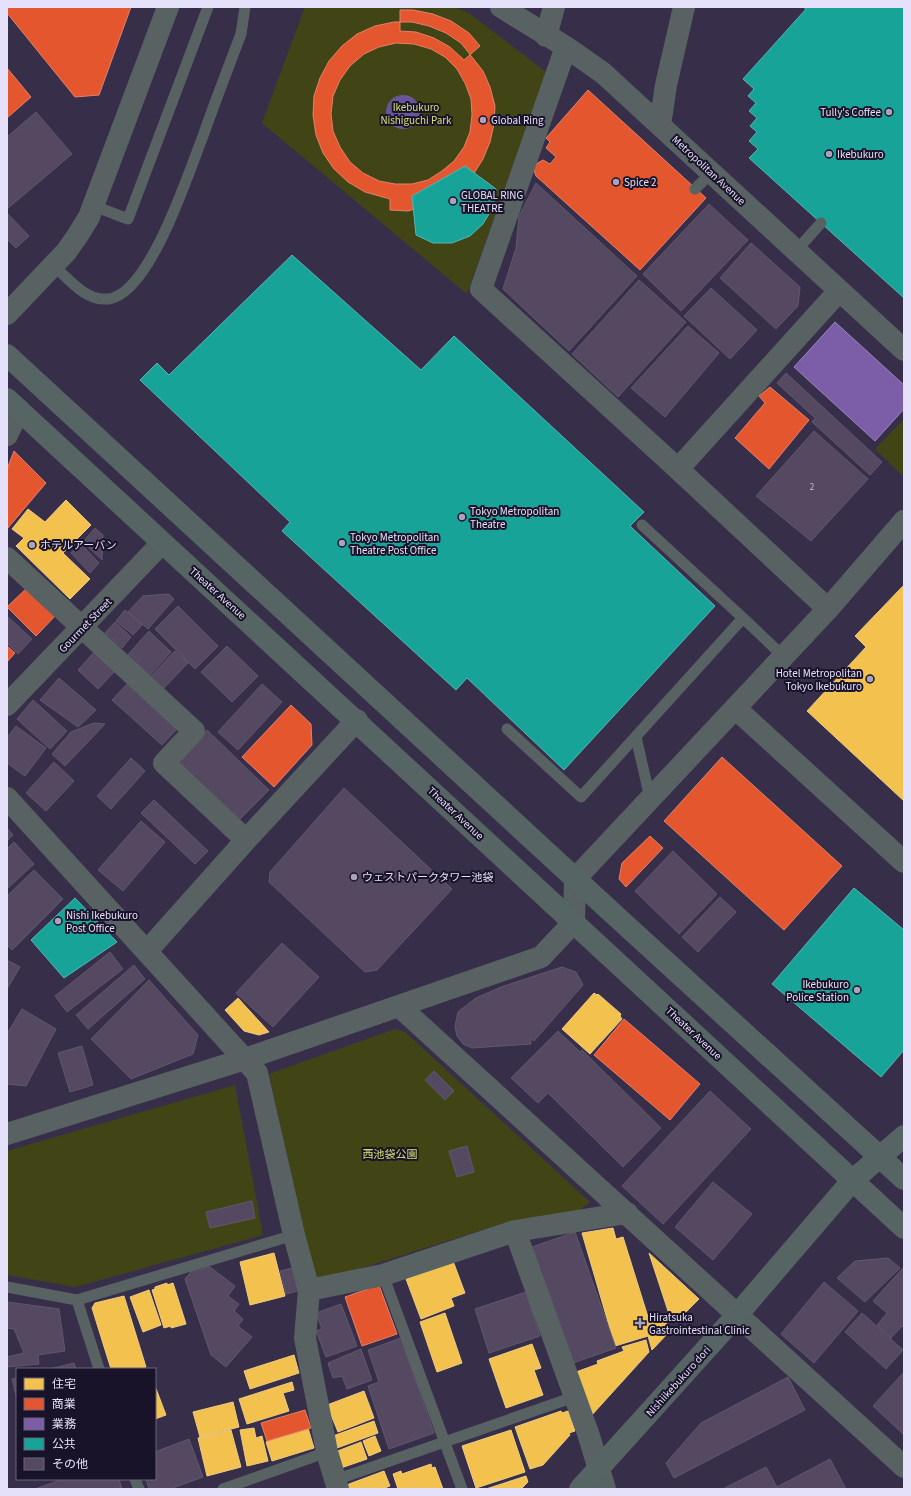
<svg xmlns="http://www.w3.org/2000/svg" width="911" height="1496" font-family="'Source Sans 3','Noto Sans JP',sans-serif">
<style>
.green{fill:#414516}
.water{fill:#675598}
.homes{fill:#f2c14e;stroke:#eecb82}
.shops{fill:#e4572e;stroke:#e5806b;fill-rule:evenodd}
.offices{fill:#7b5ea7;stroke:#9b85c0}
.public{fill:#17a398;stroke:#55b6b5}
.building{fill:#554961;stroke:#61576d}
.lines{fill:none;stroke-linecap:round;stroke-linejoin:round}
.lane{stroke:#586263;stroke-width:11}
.street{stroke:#586263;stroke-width:22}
.secondary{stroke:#566464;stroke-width:22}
.poi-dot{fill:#a9a3bc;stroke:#191329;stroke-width:1.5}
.labels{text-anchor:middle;stroke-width:4;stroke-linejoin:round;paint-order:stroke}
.number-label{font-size:9px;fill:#c2bbd4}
.park-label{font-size:11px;fill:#d4e16e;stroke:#191329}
.poi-label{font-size:11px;fill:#e6e1fa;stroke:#191329;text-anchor:start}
.street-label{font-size:11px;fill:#e6e1fa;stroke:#191329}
</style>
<rect width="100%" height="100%" fill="#372f4a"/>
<path class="green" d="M305 7H454L469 13 546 72 467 294 262 123Z
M904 419V473L902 475 875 449Z
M395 1029 405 1032 590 1202 576 1213 504 1223 324 1280 309 1275 295 1191 269 1074Z
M235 1085 263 1235 75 1287 7 1275V1151Z"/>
<path class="water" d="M386 112a17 17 0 1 1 34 0a17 17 0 1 1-34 0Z"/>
<path class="homes" d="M66 500 91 525 63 553 90 579 70 599 16 546 24 538 12 529 28 509 45 522Z
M903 586H904V801L807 711 866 647 855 636Z
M594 993 597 995 598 994 621 1014 620 1016 622 1019 590 1054 562 1029Z
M238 998 269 1032 259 1035 244 1031 225 1010Z
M613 1228 616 1239 623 1237 648 1317 655 1315 665 1317 669 1332 652 1350 648 1336 615 1346 582 1233Z
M274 1253 285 1296 250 1305 240 1262Z
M649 1253 699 1299 686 1312 670 1317Z
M453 1261 465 1293 451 1298 454 1306 421 1319 406 1279Z
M167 1283V1285L173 1283 186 1324 171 1328V1326L164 1328 152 1290 155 1289V1287Z
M149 1290 161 1325 143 1332 130 1297Z
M124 1296 146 1367 139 1369H111L92 1308 95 1303Z
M445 1313 462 1363 437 1372 420 1322Z
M646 1340 649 1352 591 1416 576 1372 598 1364 597 1361 624 1351 622 1347Z
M532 1344 541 1368 534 1370 543 1395 506 1408 489 1359Z
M294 1355 299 1373 250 1389 244 1371Z
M292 1382 294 1390 283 1393 289 1411 247 1424 239 1399Z
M155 1386 166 1415 155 1419Z
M364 1391 374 1418 338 1432 327 1405Z
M233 1402 239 1427 200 1437 193 1412Z
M561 1411 562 1413 568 1411 575 1431 569 1433 570 1435 543 1465 530 1469 515 1427Z
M374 1421 378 1433 337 1448 333 1436Z
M254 1428 256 1438 262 1436 268 1461 247 1466 240 1430Z
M308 1428 314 1448 272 1461 266 1442Z
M231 1430 241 1467 207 1476 198 1438Z
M511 1430 525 1472 476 1488 462 1446Z
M375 1436 381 1451 369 1456 363 1441Z
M361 1442 367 1459 341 1468 335 1452Z
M431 1464 432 1468 435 1467 443 1489H398L393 1474 401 1471 402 1474Z
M384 1471 390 1486 382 1489H345L349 1484Z
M526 1476 528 1482 521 1489H486Z"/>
<path class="shops" d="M7 7H131L99 95 75 97 7 13Z
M400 10H413L433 14 451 21 469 33 480 46 464 60 450 47 434 38 416 32 400 31Z
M394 22H412L429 26 446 33 461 43 483 71 490 87 495 106 494 124 490 142 483 159 473 175 460 190 443 200 408 211 390 210V199L365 192 348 182 334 169 323 153 316 135 313 115 314 96 320 78 329 61 342 46 357 34 375 26ZM396 43 414 44 431 49 445 57 457 69 465 83 471 99 472 115 470 132 464 147 454 161 442 171 428 180 412 184H395L379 181 363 173 350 162 340 147 333 131 331 114 333 96 340 80 350 66 364 54 379 47Z
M7 68 31 97 7 118Z
M588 90 706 198 640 270 536 176 534 170 536 164 543 160 550 164 556 157 546 148 550 142 546 138Z
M770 387 809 420 769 469 735 438 765 403 759 396Z
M14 451 46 483 7 529V469Z
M28 587 56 615 36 636 7 607Z
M7 646 15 653 7 662Z
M291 705 311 724 312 745 274 787 242 757Z
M722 757 842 866 784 930 664 821Z
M650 836 663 848 626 887 619 879 622 863Z
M624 1019 700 1084 670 1120 594 1055Z
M379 1285 397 1334 362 1346 345 1297Z
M305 1410 311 1428 267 1441 261 1423Z"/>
<path class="offices" d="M835 322 904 385V409L875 441 794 367Z"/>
<path class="public" d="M803 7H904V298L749 158 758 149 749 141 757 132 750 126 757 118 749 111 756 103 748 96 754 89 743 79 806 9Z
M465 166 496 189 493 207 483 224 470 236 452 243H433L416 235 412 196Z
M292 255 421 370 454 336 644 512 630 526 715 606 564 770 467 678 456 690 282 531 290 522 140 380 157 363 169 375Z
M854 888 904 930V1050L881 1077 772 984Z
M75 898 117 942 64 978 31 940Z"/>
<path class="building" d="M36 112 72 154 7 209V137Z
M536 183 637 276 569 351 503 289 516 248 519 216Z
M709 204 748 240 681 311 643 274Z
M7 213 29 236 16 248 7 239Z
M751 243 800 287 798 306 776 329 720 278Z
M639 280 686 322 618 397 572 354Z
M711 288 757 330 730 359 684 316Z
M688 326 719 353 665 417 631 388Z
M786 373 882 462 870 475 812 422 815 418 777 383Z
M814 431 868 479 811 541 756 496Z
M95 528 103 535 102 560 83 542Z
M80 543 99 563 90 573 71 553Z
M169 594 174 599 148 629 128 612 143 596Z
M178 606 218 646 195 669 155 629Z
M125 610 142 625 133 635 116 621Z
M7 616 32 639 18 654 7 643Z
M115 622 131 637 122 648 105 633Z
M149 631 171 652 148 677 126 657Z
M227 646 258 676 232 702 201 672Z
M97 649 118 668 98 689 78 670Z
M175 651 188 663 163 689 150 677Z
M59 678 96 710 78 727 40 700Z
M128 683 178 728 162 745 112 700Z
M262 684 282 702 238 750 218 732Z
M33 700 67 731 50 749 17 719Z
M94 723 105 724 65 766 52 754 71 732Z
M16 726 46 748 25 776 7 763V738Z
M207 730 269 790 238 821 177 761Z
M131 758 145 771 111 809 97 796Z
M54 762 74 781 46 811 26 793Z
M344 788 452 889 377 970 365 972 269 882 270 872Z
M154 800 208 851 195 864 141 813Z
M141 821 165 842 123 891 98 870Z
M7 828 13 835 7 841Z
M14 842 34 864 7 889V849Z
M673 851 717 894 679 934 635 891Z
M34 870 63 899 12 950 7 945V896Z
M720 897 736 912 698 952 682 937Z
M282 943 319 977 273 1027 236 993Z
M110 952 123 969 67 1012 55 996Z
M7 960 20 967 7 989Z
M134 965 145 979 88 1029 76 1015Z
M562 967 576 972 583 985 534 1041 531 1038V1044L472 1048 463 1044 457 1036 455 1026 458 1012 476 998 501 987Z
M149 980 198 1035 193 1054 131 1079 91 1039Z
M22 1009 56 1029 26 1086 7 1084V1034Z
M558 1031 580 1052 582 1050 661 1128 623 1167 548 1093 538 1103 511 1078Z
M82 1046 93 1085 70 1092 58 1053Z
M434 1071 454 1091 445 1100 425 1080Z
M710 1091 751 1129 663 1224 622 1186Z
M467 1146 474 1172 457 1177 449 1151Z
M713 1182 752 1214 713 1260 675 1227Z
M252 1201 255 1218 210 1228 206 1212Z
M575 1232 616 1348 573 1363 532 1247Z
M888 1258 900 1268 865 1302 837 1278 855 1261Z
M206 1264 235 1286 228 1296 239 1304 234 1311 243 1319 238 1326 252 1337 226 1367 211 1355 185 1279 195 1267 202 1270Z
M292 1268 298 1291 286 1294 280 1271Z
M903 1268 904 1269V1328L902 1326 891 1338 877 1325 887 1313 873 1301Z
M824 1282 858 1311 814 1363 781 1334Z
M526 1292 540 1336 489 1353 475 1309Z
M7 1302 59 1309 65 1351 38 1355 39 1364 7 1367V1357L24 1353 14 1329 7 1328Z
M341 1304 357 1346 326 1357 316 1331 322 1329 316 1313Z
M862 1313 903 1350 886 1369 845 1332Z
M401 1338 434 1433 389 1449 368 1386 379 1382 368 1350Z
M361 1349 372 1380 347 1389 342 1376 333 1378 328 1363Z
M74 1363 76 1369H50Z
M904 1372V1435L873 1406Z
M788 1377 805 1410 674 1478 666 1463 701 1423Z
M17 1378V1399L12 1379Z
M189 1439 203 1477 170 1489H149L146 1479H155V1452Z
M830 1459 846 1489H723L766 1467 777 1487Z
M63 1479H119L122 1489H35Z"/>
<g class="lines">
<path class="lane" d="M695 189 711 173
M94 206 128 219 208 7
M796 251 821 223
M53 265C69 279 85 301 108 299 150 295 189 171 203 136 215 102 228 68 241 34L245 7
M743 618 783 656
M507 729 581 797 743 618 642 525
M636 737 650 798
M383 1275 462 1489
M7 1287 77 1300 294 1235
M77 1300 99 1369
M135 1479 139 1489
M335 1480 574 1397
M223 1489 327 1452"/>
<path class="street" d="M501 7 566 47 603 73 904 350
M546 36 554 7
M566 47 481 289 678 469 839 291
M660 125 666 85 684 7
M7 314 66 252 78 235 89 217 168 7
M7 435 19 410
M678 469 828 609
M7 558 194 731 164 763 246 840
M7 705 162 543
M735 708 904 862
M7 798 257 1073 294 1235 309 1290 305 1338 327 1452 338 1489
M147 951 246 840 357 720
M400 1007 904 1467
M7 1134 245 1059 541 957 574 922 575 879 828 609 904 521
M515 1231 588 1433 605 1489
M309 1290 383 1275 515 1231 627 1213"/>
<path class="secondary" d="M7 355 619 919 904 1179
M7 399 904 1228
M580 1489 737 1315 852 1181 904 1136"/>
</g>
<g class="poi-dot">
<circle cx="889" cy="112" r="4"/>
<circle cx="483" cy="120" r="4"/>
<circle cx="829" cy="154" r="4"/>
<circle cx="616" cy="182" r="4"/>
<circle cx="453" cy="201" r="4"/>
<circle cx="462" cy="517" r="4"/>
<circle cx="342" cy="543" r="4"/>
<circle cx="32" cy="545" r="4"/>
<circle cx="870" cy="679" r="4"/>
<circle cx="354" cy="877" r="4"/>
<circle cx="58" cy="921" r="4"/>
<circle cx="857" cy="990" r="4"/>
<path d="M638 1317h4v4h4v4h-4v4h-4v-4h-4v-4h4z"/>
</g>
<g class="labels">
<g class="number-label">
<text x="812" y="490">2</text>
</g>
<g class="park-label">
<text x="416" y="111">Ikebukuro<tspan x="416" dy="13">Nishiguchi Park</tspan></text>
<text x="390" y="1158">西池袋公園</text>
</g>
<g class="poi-label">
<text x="881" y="116" text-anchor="end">Tully's Coffee</text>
<text x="491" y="124">Global Ring</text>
<text x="837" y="158">Ikebukuro</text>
<text x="624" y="186">Spice 2</text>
<text x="461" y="199">GLOBAL RING<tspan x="461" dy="13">THEATRE</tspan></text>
<text x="470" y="515">Tokyo Metropolitan<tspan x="470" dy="13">Theatre</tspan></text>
<text x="350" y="541">Tokyo Metropolitan<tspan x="350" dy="13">Theatre Post Office</tspan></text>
<text x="40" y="549">ホテルアーバン</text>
<text x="862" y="677" text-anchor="end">Hotel Metropolitan<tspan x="862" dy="13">Tokyo Ikebukuro</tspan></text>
<text x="362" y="881">ウェストパークタワー池袋</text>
<text x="66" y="919">Nishi Ikebukuro<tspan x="66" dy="13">Post Office</tspan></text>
<text x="849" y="988" text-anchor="end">Ikebukuro<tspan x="849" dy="13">Police Station</tspan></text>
<text x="649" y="1321">Hiratsuka<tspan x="649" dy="13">Gastrointestinal Clinic</tspan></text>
</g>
<g class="street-label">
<text transform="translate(709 170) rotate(43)" y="4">Metropolitan Avenue</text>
<text transform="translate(218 593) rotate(42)" y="4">Theater Avenue</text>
<text transform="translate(85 625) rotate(-46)" y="4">Gourmet Street</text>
<text transform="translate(456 813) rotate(43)" y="4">Theater Avenue</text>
<text transform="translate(694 1033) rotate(43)" y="4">Theater Avenue</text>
<text transform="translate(678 1381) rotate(-48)" y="4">Nishiikebukuro dori</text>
</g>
</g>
<rect width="911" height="1496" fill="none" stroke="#e6e1fa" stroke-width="16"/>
<rect x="16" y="1368" width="140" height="112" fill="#191329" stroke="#6b657d"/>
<rect x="24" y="1378" width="20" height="12" fill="#f2c14e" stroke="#6b657d"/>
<text x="52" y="1388" font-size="12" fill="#e6e1fa">住宅</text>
<rect x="24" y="1398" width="20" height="12" fill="#e4572e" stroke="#6b657d"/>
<text x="52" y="1408" font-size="12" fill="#e6e1fa">商業</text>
<rect x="24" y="1418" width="20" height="12" fill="#7b5ea7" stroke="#6b657d"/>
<text x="52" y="1428" font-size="12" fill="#e6e1fa">業務</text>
<rect x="24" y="1438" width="20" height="12" fill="#17a398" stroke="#6b657d"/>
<text x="52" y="1448" font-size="12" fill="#e6e1fa">公共</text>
<rect x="24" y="1458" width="20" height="12" fill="#554961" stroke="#6b657d"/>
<text x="52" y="1468" font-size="12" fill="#e6e1fa">その他</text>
</svg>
